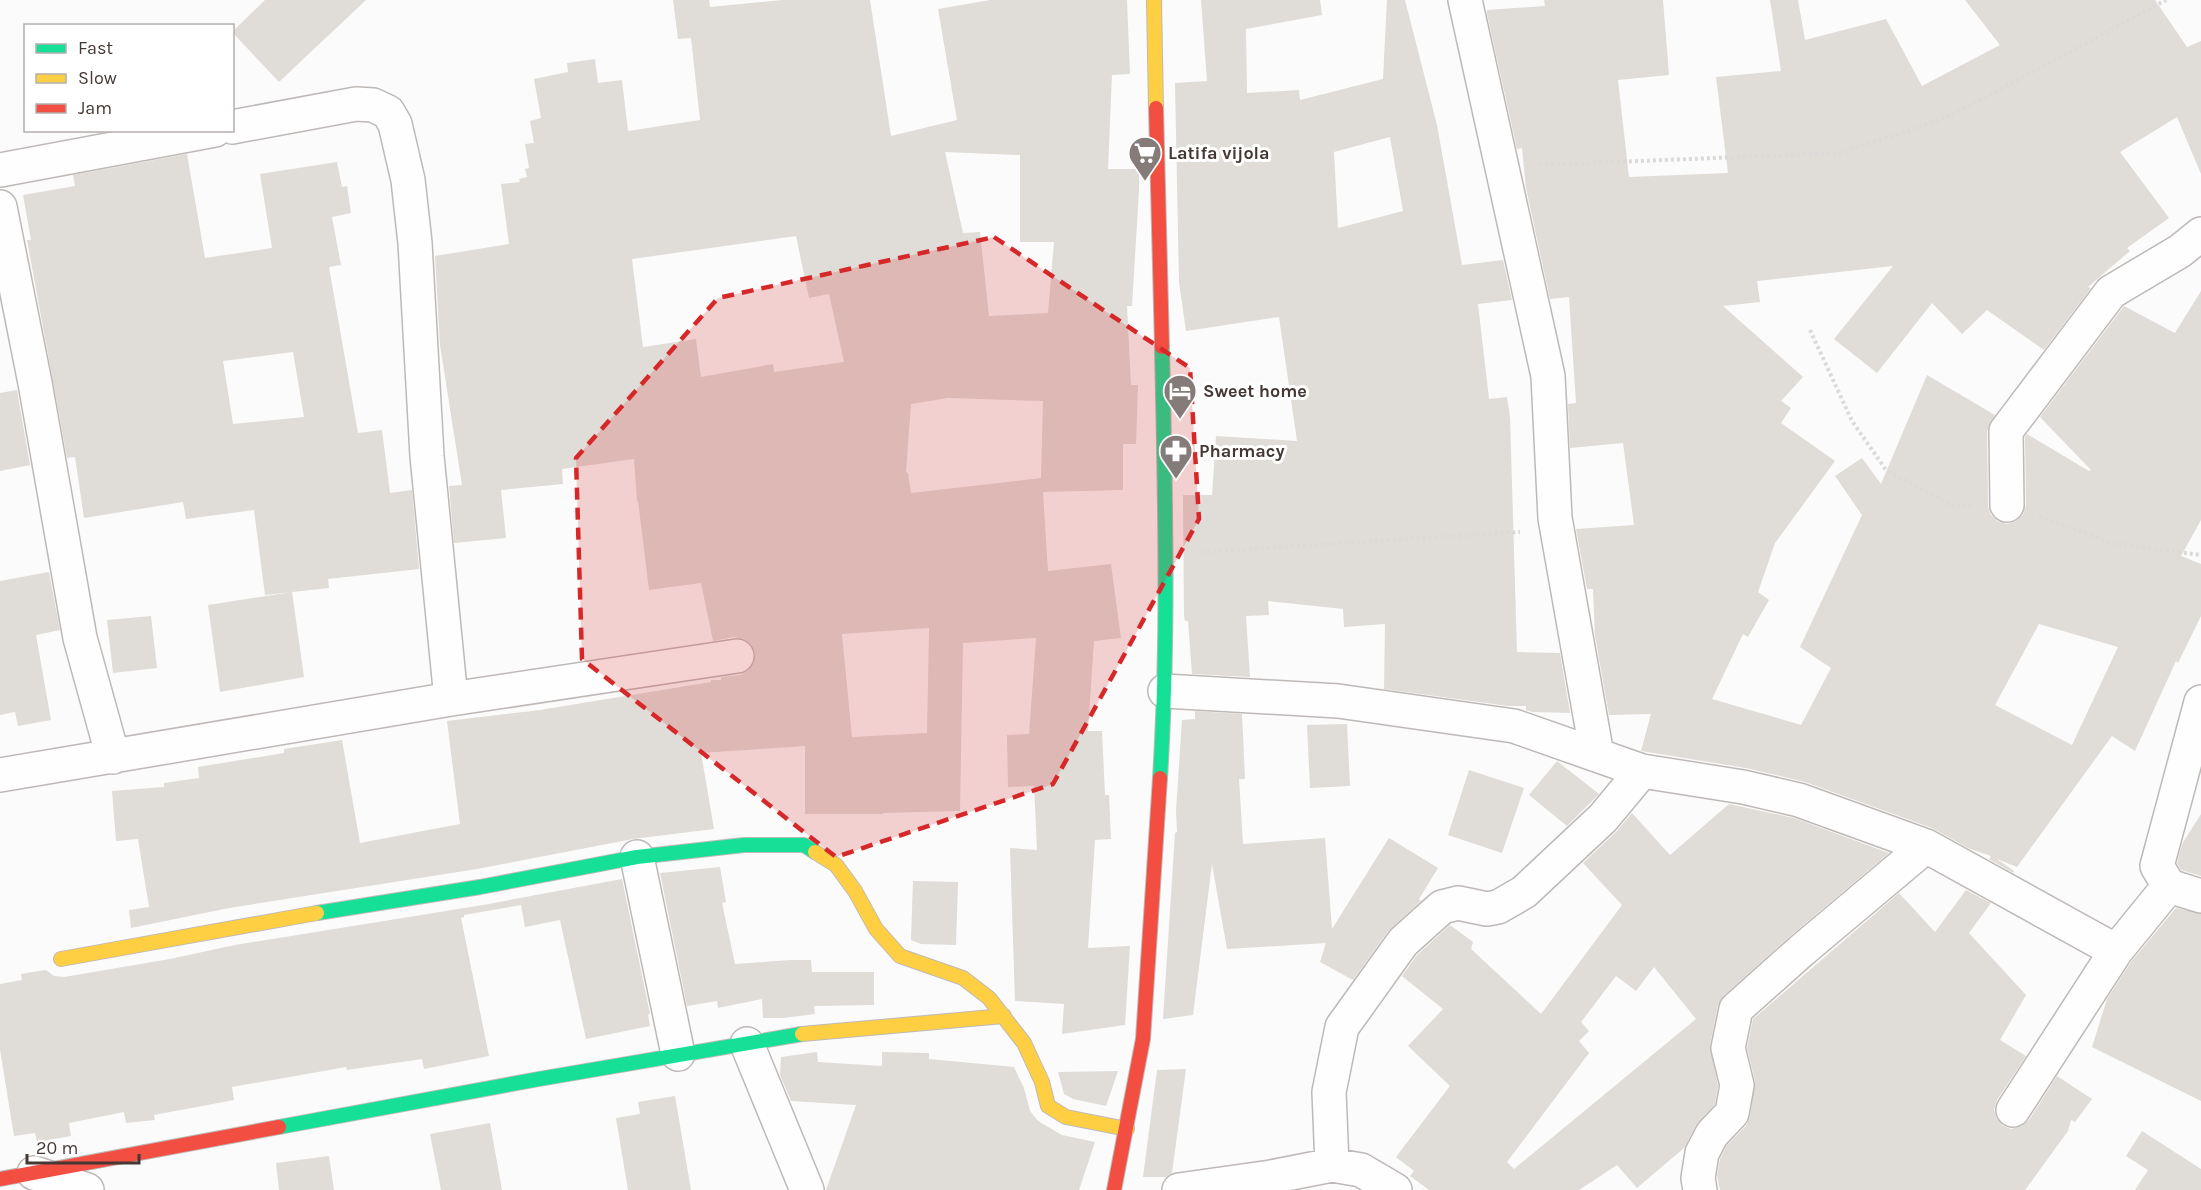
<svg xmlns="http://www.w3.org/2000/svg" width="2201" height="1190" font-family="Karla,sans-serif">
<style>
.building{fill:#e0dcd7;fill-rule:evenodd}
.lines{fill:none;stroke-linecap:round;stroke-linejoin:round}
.street-casing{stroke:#beb9b7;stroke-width:36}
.fast-casing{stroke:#beb9b7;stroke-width:16}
.slow-casing{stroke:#beb9b7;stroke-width:16}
.jam-casing{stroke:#beb9b7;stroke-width:16}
.path{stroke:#dbdad9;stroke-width:4;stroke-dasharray:3 3;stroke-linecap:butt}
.street{stroke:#fefefe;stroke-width:33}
.fast{stroke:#16e098;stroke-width:14}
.slow{stroke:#ffcf43;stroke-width:14}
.jam{stroke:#f24e42;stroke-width:14}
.marked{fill:#d62828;fill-opacity:0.2;stroke:#d62828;stroke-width:4.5;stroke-dasharray:12 8;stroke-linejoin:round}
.labels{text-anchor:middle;stroke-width:6;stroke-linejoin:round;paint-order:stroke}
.poi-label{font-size:18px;font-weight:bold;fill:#453834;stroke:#fff;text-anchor:start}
</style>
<rect width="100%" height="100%" fill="#fbfbfb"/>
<path class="building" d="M265 0H366L279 82 232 32Z
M673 0H709L710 7 782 0H870L891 136 957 120 938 9 990 0H1127L1130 74 1112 75 1108 169H1139V190L1132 306H1127L1131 385H1138L1136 444H1123V490L1043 492 1048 571 1111 564 1121 638 1094 641 1088 731H1102L1105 795H1109L1111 839 1095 840 1088 948 1130 946 1125 1025 1062 1034 1064 1004 1015 1001 1010 848 1037 850 1034 786 1008 787 1007 735 1029 734 1036 638 963 643 960 811 883 813V814H805V746L701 753 714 829 633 839 477 869 229 908 131 928 129 910 149 907 138 839 116 841 112 791 164 787V783L199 778 198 767 284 753V749L342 740 360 843 460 824 447 721 540 710 711 682V680H721V677L740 675 748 671 754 663 755 653 751 644 744 639 734 637 713 641 701 583 649 590 638 501H637L634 459 562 469 563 484 501 490 506 538 454 543 449 486 462 485 440 345 435 256 509 244 501 184 520 182 519 179 527 177 525 169 529 168 525 144 534 143 530 121 541 118 534 79 568 72 567 63 595 59 598 83 622 80 628 131 700 120 691 38 678 39ZM945 152 1020 155V242H1054L1048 313 989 316 980 232 963 233ZM796 236 809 298 829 294 844 362 774 372 773 364 701 377 696 339 643 347 632 259ZM948 398 1043 401 1041 478 911 493 908 473 906 472 911 404ZM929 628 927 733 852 737 842 634Z
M1201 0H1320L1322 15 1246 29 1247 93 1299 90 1300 100 1383 79 1387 0H1405L1437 125 1462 265 1503 260 1512 300 1478 304 1489 399 1507 397 1510 417 1517 652 1560 653 1570 713 1532 712 1526 710V706H1508L1384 689 1385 624 1344 627 1343 609 1268 601 1269 615 1246 616 1250 677 1192 674 1188 621H1185L1184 616 1183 495H1212L1216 436 1297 441 1279 317 1186 331 1179 282 1175 83 1207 81ZM1390 137 1403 211 1338 228 1334 152Z
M1544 0H1663L1669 75 1618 80 1629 177 1728 173 1716 77 1781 71 1770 0H1798L1805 40 1886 19 1922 86 2000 45 1965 0H2155L2187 47 2201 41V174L2177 117 2120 152 2169 218 2127 248 2130 251 2088 287 2091 288 2044 350 1987 310 1962 334 1932 303 1877 373 1834 339 1893 266 1757 281 1760 302 1723 306 1803 377 1781 401 1791 408 1781 423 1835 461 1775 543 1758 592 1769 600 1748 637 1743 634 1712 699 1801 725 1831 668 1800 647 1862 515 1835 476 1862 458 1881 484 1927 375 1995 415 1987 431 1988 506 1991 515 1997 521 2007 524 2016 521 2023 515 2026 505 2025 437 2027 434 2089 471 2091 470 2040 417 2124 306 2175 333 2201 291V520L2181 556 2201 564V616L2178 663 2176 661 2135 751 2112 736 2017 867 1997 859 2014 871 2013 873 1989 859 1991 856 1968 848 1932 828 1805 782 1746 768 1641 751 1651 714 1609 715 1595 636 1593 589H1587L1576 529 1634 525 1623 443 1570 448 1568 404 1576 403 1569 297 1550 299 1526 188 1522 148 1517 149 1487 14V10L1545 6ZM2039 624 2118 647 2072 745 1995 705Z
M187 154 205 258 272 248 260 174 337 162 342 187 347 186 351 213 332 217 341 265 329 267 358 433 382 430 390 493 412 490 419 569 328 579 329 588 265 595 254 510 186 519 183 502 84 518 75 457 67 458 27 240H31L23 195 75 186 73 175ZM293 352 304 417 233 424 223 361Z
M17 390 30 465 0 471V393Z
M49 572 60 630 36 635 51 720 18 726 15 712 0 715V581Z
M292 592 304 677 220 692 208 605Z
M151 616 157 668 113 673 107 620Z
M1195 711 1242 714 1245 779H1239L1243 844 1325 838 1332 929 1389 838 1438 868 1419 899 1421 901 1388 931 1353 980 1320 962 1326 943 1227 949 1212 864 1193 1015 1163 1019 1175 833 1177 832 1176 811 1182 720 1195 719Z
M1347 724 1350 786 1310 788 1307 725Z
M1557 761 1599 794 1567 826 1529 795Z
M1469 770 1524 788 1502 853 1448 835Z
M1729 804 1794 818 1889 853 1789 937 1723 996 1718 1005 1710 1045 1718 1086 1715 1104 1696 1125 1684 1148 1637 1188 1617 1165 1579 1190H1429L1410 1176 1414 1171 1396 1157 1450 1086 1408 1046 1443 1009 1402 976 1417 955 1450 925 1473 942 1471 949 1541 1014 1622 905 1583 863 1616 832 1632 813 1670 855ZM1654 967 1696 1019 1514 1169 1507 1162 1589 1053 1579 1041 1589 1031 1581 1022 1616 976 1636 991Z
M2201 814V876L2181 870 2177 863 2182 844Z
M720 867 726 902 722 903 735 964 791 960H811L812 972H874V1005L814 1006 815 1014 783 1018H763L762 999 718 1008 717 1001 687 1006 660 873Z
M622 879 650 1014H648L650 1026 586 1039 560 920 525 927 521 905 464 915V917L461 918 489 1056 424 1069 422 1059 347 1070 346 1067 232 1087 234 1100 154 1115 155 1120 126 1123 124 1112 69 1123 71 1136 37 1142 35 1133 14 1136 0 1050V984L22 980 21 974 46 970 54 976 64 977 170 959 235 945 483 905Z
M913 881 958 882 956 945 921 944 911 940Z
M1966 890 1991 903 1969 933 2026 995 2000 1040 2026 1056 1997 1100 1994 1110 1997 1119 2002 1125 2011 1129 2022 1126 2029 1120 2057 1076 2092 1099 2075 1122 2071 1120 2068 1131 2025 1190H1720L1717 1176 1720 1159 1727 1145 1746 1126 1750 1116 1755 1081 1747 1048 1753 1019 1899 893 1935 932Z
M2176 908 2201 914V1101L2092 1047 2107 999 2131 962Z
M817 1052 818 1062 882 1066V1052L929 1053V1059L1014 1067 1024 1088 1030 1111 1038 1121 1062 1135 1095 1142 1079 1190H826L856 1105 791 1101 780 1075 781 1057Z
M1186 1069 1172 1173 1166 1177H1143L1157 1070Z
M1118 1071 1106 1106 1073 1099 1064 1094 1058 1072Z
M675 1096 691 1190H628L616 1118 640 1114 638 1102Z
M490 1123 502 1190H441L430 1134Z
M2142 1131 2201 1169V1190H2135L2148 1170 2126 1156Z
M329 1156 334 1190H279L276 1163Z"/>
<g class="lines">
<g class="street-casing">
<path id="street" d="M1465 0 1548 376 1555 518 1597 755
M232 127 356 104 373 105 388 112 395 124 408 180 415 243 427 456 451 699
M0 170 215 130
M0 207 35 383 80 638 113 757
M2007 505 2006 431 2111 292 2180 251 2201 234
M1165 691 1338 701 1514 726 1642 771 1743 787 1799 800 1926 846 2116 951
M2201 702 2157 866 2169 886 2201 896
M0 775 451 699 737 656
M637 857 678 1054
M747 1044 807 1190
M2013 1110 2116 951 2169 886
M1332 1165 1329 1092 1342 1027 1403 942 1442 907 1458 903 1487 909 1498 907 1524 892 1603 818 1642 771
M34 1173 87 1190
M1179 1190 1271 1177 1332 1165 1361 1170 1395 1190
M1700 1190 1698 1178 1702 1153 1712 1134 1732 1113 1737 1085 1728 1048 1736 1009 1801 951 1926 846"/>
</g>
<g class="fast-casing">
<path id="fast" d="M1160 778C1169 634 1165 491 1162 347
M317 913 480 887 637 857 744 845H804L815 852
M279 1127 539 1079 802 1034"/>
</g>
<g class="slow-casing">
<path id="slow" d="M1154 0 1156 108
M815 852 836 865 855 891 876 929 900 956 963 978 989 998 1024 1043 1042 1082 1048 1106 1066 1117 1127 1129
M61 959 317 913
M802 1034 1004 1016"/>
</g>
<g class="jam-casing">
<path id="jam" d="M1156 108 1162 347
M0 1179 279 1127
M1114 1190 1143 1039 1160 778"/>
</g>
<path class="path" d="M1539 165 1839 153 1911 130 1958 112 2166 0
M1810 330 1852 421 1886 470 1953 506H1971
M2039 517 2116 544 2201 555
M1201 552 1520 532"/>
<use href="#street" class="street"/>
<use href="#fast" class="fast"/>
<use href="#slow" class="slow"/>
<use href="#jam" class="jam"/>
</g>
<path class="marked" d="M994 237 1190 368 1199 519 1053 784 836 857 582 659 576 458 718 298Z"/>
<defs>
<g id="supermarket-pin" transform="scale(1.725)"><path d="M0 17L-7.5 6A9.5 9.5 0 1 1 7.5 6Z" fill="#857c7a" stroke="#fff"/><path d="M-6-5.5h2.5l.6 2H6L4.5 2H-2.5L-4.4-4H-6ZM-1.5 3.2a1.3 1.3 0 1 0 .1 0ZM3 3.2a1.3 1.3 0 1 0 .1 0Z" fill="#fff"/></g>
<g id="hotel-pin" transform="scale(1.725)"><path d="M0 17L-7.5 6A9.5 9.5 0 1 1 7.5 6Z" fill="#857c7a" stroke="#fff"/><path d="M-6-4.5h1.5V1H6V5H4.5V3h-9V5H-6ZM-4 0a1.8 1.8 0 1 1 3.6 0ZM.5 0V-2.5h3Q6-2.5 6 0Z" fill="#fff"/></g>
<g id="pharmacy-pin" transform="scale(1.725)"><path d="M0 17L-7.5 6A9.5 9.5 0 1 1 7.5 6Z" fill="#857c7a" stroke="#fff"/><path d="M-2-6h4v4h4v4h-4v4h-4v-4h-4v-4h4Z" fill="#fff"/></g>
</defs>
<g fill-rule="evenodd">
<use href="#supermarket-pin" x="1145" y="153"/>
<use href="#hotel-pin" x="1180" y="391"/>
<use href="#pharmacy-pin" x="1176" y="451"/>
</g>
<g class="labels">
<g class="poi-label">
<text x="1168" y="159">Latifa vijola</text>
<text x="1203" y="397">Sweet home</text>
<text x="1199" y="457">Pharmacy</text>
</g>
</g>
<rect x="24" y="24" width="210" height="108" fill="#ffffff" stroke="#b5afae" stroke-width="1.5"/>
<rect x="36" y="44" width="30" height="9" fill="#16e098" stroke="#b5afae" stroke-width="1.5"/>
<text x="78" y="54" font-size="18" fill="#453834">Fast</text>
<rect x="36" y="74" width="30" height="9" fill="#ffcf43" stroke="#b5afae" stroke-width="1.5"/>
<text x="78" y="84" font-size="18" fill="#453834">Slow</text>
<rect x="36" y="104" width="30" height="9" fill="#f24e42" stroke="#b5afae" stroke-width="1.5"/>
<text x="78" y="114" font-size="18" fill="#453834">Jam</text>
<path d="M27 1154v9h112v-9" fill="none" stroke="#453834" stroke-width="3"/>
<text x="36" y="1154" font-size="18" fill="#453834" stroke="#ffffff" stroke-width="4.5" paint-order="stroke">20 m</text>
</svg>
